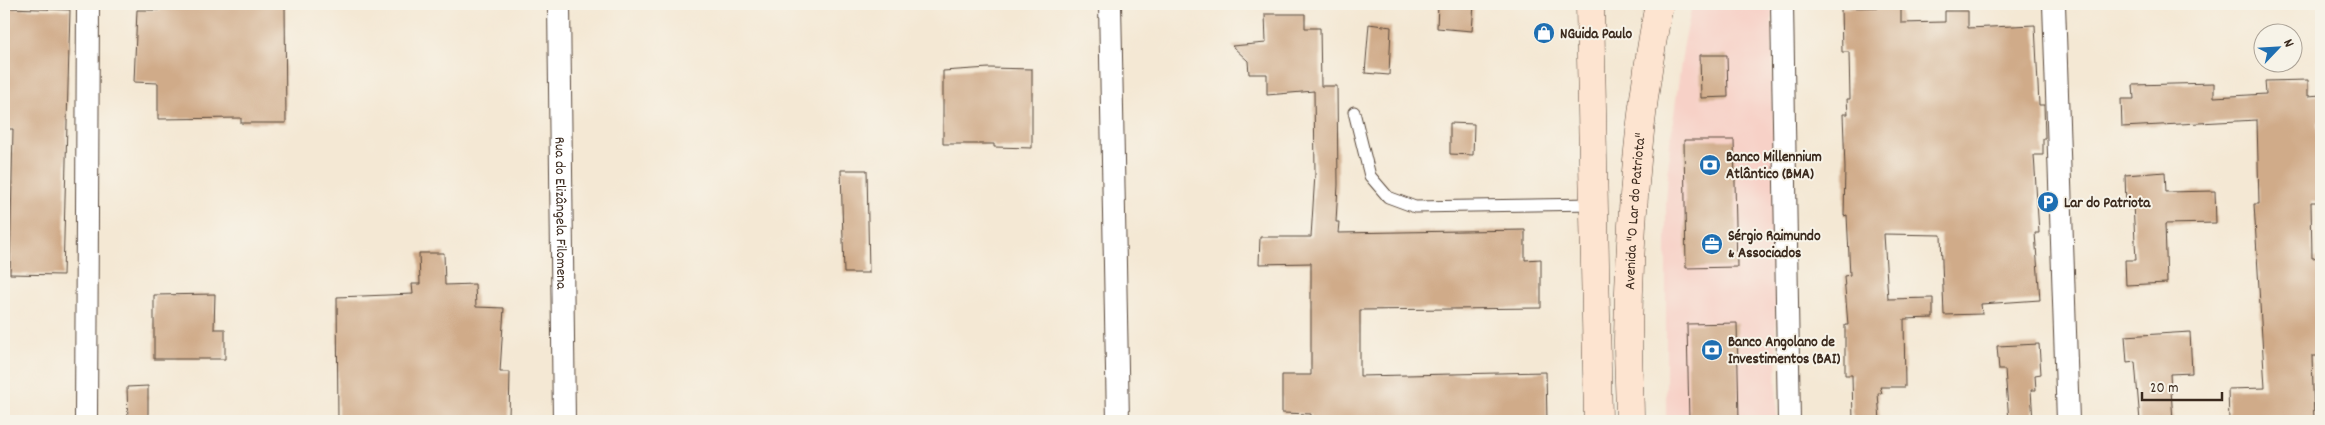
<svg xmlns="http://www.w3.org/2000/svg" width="2325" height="425" font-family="Dekko,sans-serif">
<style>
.built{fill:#f7d1c7}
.building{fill:#d0ab89}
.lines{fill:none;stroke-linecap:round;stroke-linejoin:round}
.lane-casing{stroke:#574639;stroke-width:13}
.street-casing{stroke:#574639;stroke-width:24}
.secondary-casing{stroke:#574639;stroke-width:29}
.lane{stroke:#fff;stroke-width:11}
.street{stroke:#fff;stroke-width:22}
.secondary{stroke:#fde4d0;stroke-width:28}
.labels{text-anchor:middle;stroke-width:4;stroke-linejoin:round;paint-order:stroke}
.poi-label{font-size:15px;font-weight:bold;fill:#3b2a1e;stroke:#f7f3e8;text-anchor:start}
.street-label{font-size:15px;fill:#3b2a1e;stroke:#f7f3e8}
</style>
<rect width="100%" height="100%" fill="#f7f3e8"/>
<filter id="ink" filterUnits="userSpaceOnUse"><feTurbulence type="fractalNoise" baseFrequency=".02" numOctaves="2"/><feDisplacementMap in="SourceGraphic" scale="10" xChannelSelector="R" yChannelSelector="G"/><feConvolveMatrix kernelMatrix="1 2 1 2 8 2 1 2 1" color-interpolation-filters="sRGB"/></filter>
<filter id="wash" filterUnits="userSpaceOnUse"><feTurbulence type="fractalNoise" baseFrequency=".0096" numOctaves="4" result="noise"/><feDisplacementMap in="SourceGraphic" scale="20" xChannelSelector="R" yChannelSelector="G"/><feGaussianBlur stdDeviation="1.12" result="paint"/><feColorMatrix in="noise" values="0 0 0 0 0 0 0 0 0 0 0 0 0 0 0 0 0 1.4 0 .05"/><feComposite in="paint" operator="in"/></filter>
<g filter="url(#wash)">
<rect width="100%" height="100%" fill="#f4e8d4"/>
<path class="built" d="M1692 4H1772L1777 421H1666V204L1670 143 1683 49Z"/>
<g id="blocks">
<path class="building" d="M159 4H285L286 123H241V118L158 119V83L134 82 137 10H159Z
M1438 4H1474L1472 31 1437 28Z
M1901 7V23L1945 22V11H1968V28L2035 25 2039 105H2044L2045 138H2043V155H2034L2039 233H2035L2040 300 1981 304 1982 314 1944 315 1941 235 1884 234 1888 299 1933 298V318L1904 319 1905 387H1880L1882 393H1878L1880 421H1853L1852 375H1845V325H1848L1844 276 1850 275 1847 215 1844 216 1845 168 1843 114H1848L1847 99H1850L1849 52H1842L1841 8Z
M8 8 70 10 63 275 10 274 13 129H6Z
M1265 14H1305V28H1320L1321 86H1337L1338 185 1336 222H1339L1338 233 1525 230V260L1541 259V308L1360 310V376L1546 372 1547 421H1311V414L1282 413V375H1311V263L1259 264 1260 237H1311L1315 174 1314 91 1267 95V74H1249L1248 61 1232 46 1266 43Z
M1369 24 1391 27 1389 75 1365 73Z
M1700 55H1727L1728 97 1701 98Z
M989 68 1032 69V148L994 147V144H943V71Z
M2308 80V96L2321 95V121L2317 122 2321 202H2311L2312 258 2321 257V356H2312L2314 421H2229L2228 389 2265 388 2254 204H2259L2257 120 2122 127 2121 99H2134L2133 85 2214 83V97L2266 94 2265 81Z
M1450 123 1474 124 1473 155 1450 154Z
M1684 140H1734L1737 267 1686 268Z
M841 170H867L869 273H844Z
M2165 172 2166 192 2215 191 2216 223 2165 224 2167 283 2126 285 2125 260H2136L2133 204 2126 205 2125 175Z
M419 253H444L445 285 475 284 476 307 504 308 500 372H510L509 418H478V421H338L337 297 413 294 412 284H420Z
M215 294 214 329H225V359H154V295Z
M1737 323 1739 421H1689L1687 324Z
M2190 332 2192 373 2170 374 2173 421H2140L2135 362 2127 363 2125 336Z
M2039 344 2041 374 2035 375 2036 390H2031L2033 421H2009L2005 370H1999L1997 346Z
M148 386V421H128L127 387Z"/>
</g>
</g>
<g filter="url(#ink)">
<use href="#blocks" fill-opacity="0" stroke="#574639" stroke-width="1"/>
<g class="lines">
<g class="lane-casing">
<path id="lane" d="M1354 112 1370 176 1388 197 1415 207 1594 204"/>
</g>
<g class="street-casing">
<g id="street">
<path id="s1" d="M559 4 564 421"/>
<path d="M1110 4 1118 421"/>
<path d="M1782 4 1789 421"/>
<path d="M2054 4 2068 421"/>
<path d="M86 421 88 4"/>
</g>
</g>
<g class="secondary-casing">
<g id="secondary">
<path d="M1590 4 1598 421"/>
<path id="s2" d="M1630 421C1630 395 1628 368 1628 341 1629 229 1638 114 1659 4"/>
</g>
</g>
<use href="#lane" class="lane"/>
<use href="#street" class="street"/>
<use href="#secondary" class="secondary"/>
</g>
</g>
<defs>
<g id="shop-disc" transform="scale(1.125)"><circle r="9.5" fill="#1f6fb2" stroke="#f7f3e8"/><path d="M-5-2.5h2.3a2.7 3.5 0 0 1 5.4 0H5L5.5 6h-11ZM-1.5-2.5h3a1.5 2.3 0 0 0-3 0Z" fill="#fff"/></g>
<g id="bank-disc" transform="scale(1.125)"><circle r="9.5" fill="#1f6fb2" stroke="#f7f3e8"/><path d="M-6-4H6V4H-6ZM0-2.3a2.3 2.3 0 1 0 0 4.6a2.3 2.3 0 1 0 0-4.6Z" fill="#fff"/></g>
<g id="parking-disc" transform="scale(1.125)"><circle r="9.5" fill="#1f6fb2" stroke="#f7f3e8"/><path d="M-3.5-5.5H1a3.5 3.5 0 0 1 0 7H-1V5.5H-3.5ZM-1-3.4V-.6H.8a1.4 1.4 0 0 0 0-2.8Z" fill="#fff"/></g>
<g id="office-disc" transform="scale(1.125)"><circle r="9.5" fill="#1f6fb2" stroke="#f7f3e8"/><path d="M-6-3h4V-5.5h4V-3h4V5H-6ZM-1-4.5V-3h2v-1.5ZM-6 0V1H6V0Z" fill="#fff"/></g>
</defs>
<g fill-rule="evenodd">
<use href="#shop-disc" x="1544" y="33"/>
<use href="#bank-disc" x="1710" y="165"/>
<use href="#parking-disc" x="2048" y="202"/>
<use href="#office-disc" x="1712" y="244"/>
<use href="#bank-disc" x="1712" y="350"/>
</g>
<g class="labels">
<g class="poi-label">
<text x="1560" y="38">NGuida Paulo</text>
<text x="1726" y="161">Banco Millennium<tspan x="1726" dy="17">Atlântico (BMA)</tspan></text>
<text x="2064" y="207">Lar do Patriota</text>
<text x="1728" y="240">Sérgio Raimundo<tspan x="1728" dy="17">&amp; Associados</tspan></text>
<text x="1728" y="346">Banco Angolano de<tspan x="1728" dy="17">Investimentos (BAI)</tspan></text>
</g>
<g class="street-label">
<text dy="5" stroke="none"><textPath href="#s1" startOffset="209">Rua do Elizângela Filomena</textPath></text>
<text dy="5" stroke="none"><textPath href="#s2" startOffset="210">Avenida "O Lar do Patriota"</textPath></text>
</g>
</g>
<rect width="2325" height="425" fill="none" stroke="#f7f3e8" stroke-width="20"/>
<g transform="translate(2278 48) rotate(65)"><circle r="24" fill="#f7f3e8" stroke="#aca397"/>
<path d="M0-4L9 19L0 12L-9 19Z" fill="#1f6fb2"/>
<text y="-8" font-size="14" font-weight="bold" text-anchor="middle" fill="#3b2a1e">N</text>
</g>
<path d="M2142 392v8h80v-8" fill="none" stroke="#3b2a1e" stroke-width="2.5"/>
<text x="2150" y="392" font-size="15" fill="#3b2a1e" stroke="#f7f3e8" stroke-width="4" paint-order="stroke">20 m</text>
</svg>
